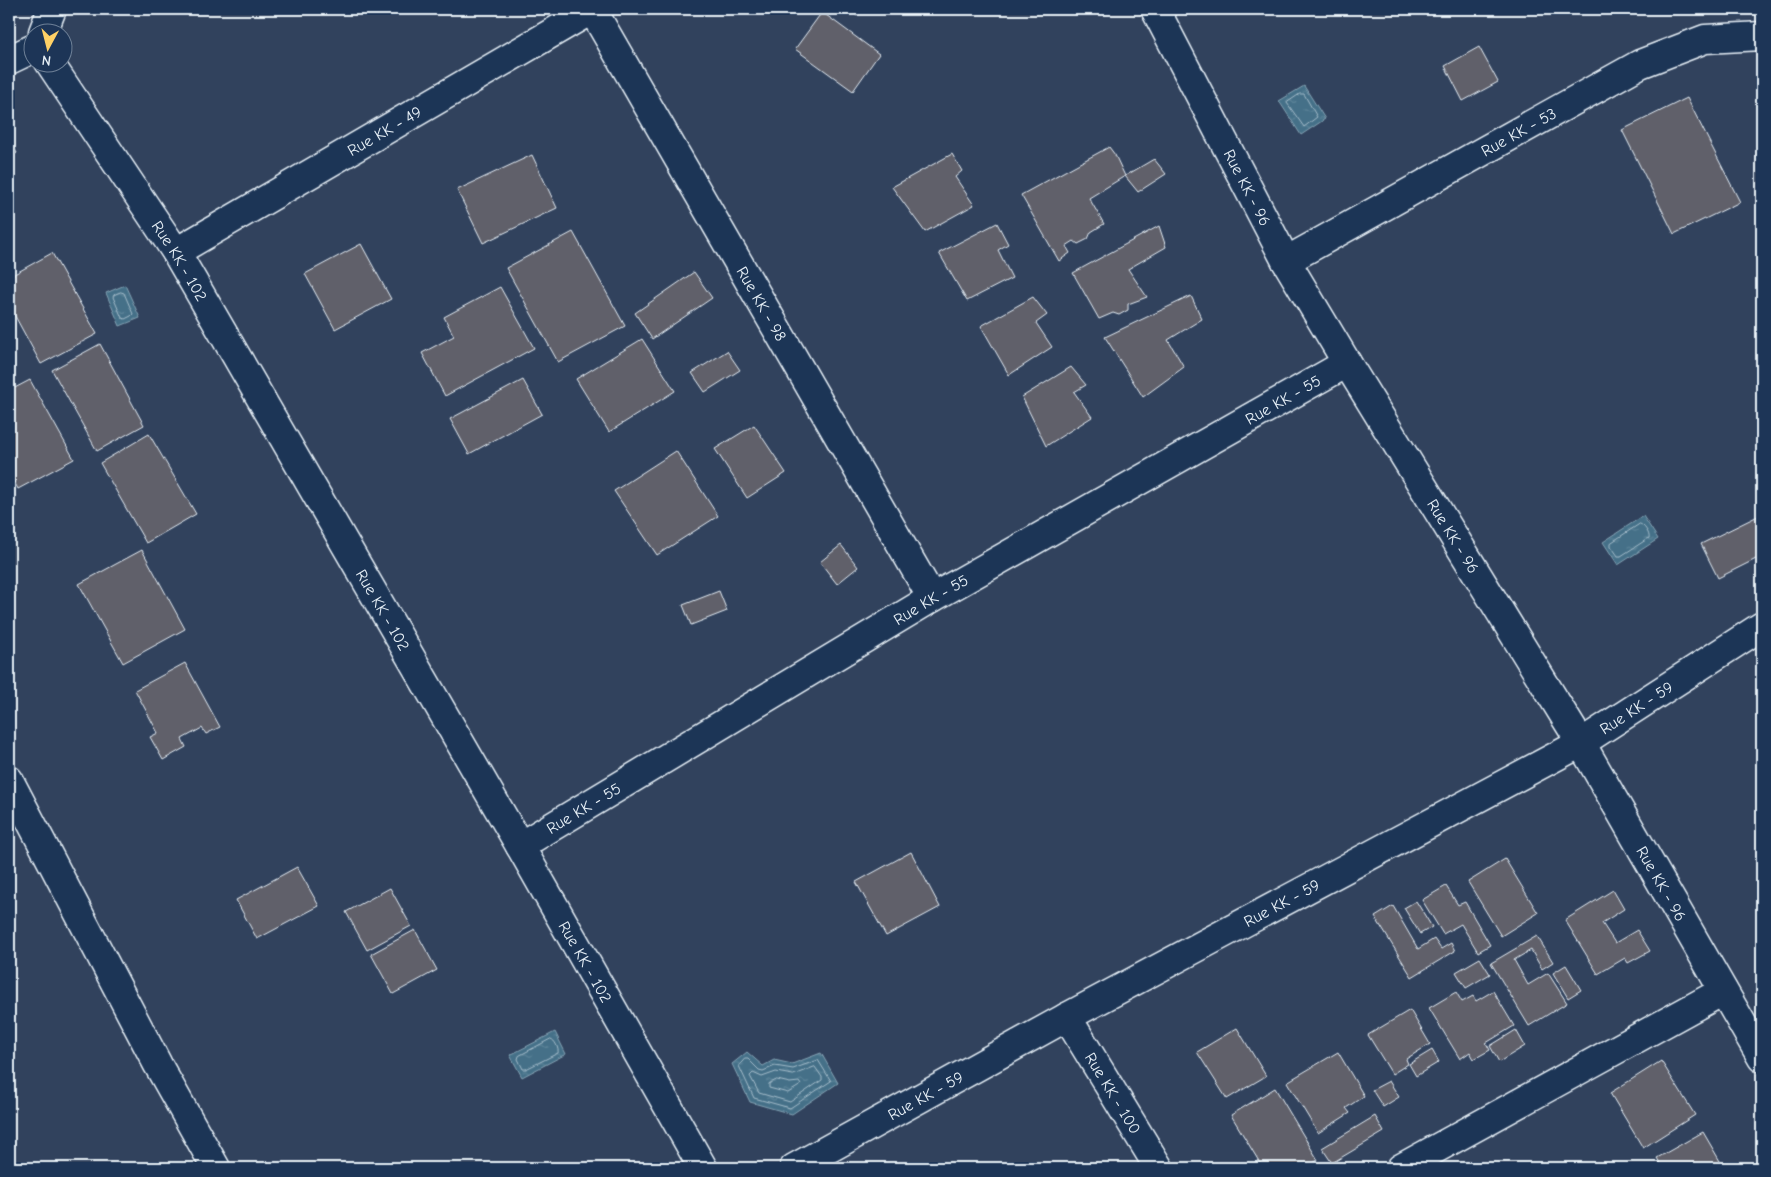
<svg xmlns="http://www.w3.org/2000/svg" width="1771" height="1177" font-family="'Comic Neue',sans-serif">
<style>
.water{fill:url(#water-ripples);stroke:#86a4b5}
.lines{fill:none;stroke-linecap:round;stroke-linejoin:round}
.shore{stroke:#a6bdcb;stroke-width:1}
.building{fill:#61606b;stroke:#e8f1f8}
.minor-casing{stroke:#e8f1f8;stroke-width:31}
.minor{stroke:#1d3557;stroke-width:28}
.labels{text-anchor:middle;stroke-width:4.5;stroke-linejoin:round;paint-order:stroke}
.street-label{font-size:16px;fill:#e8f1f8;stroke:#1d3557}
</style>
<defs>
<pattern id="water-ripples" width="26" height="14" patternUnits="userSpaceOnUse" patternTransform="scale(1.25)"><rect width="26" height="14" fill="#447088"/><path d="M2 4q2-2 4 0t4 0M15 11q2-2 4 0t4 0" fill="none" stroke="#5f859a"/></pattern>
</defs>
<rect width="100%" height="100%" fill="#31425d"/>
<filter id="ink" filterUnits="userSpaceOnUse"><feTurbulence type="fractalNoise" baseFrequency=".02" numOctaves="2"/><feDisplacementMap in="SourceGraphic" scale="10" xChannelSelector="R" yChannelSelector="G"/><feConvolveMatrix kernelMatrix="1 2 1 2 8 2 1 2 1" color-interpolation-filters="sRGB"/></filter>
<g filter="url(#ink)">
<path class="water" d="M1304 86 1325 119 1301 135 1279 101Z
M125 285 140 318 120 326 106 293Z
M1643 516 1658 539 1618 565 1603 542Z
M555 1032 566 1054 522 1077 510 1055Z
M747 1052 763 1066 774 1060 792 1064 821 1053 838 1083 792 1114 750 1102 732 1064Z"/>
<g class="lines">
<path class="shore" d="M1300 94H1304L1317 117 1304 127 1287 103Z
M121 292 124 293 133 314 131 316 125 319 122 318 113 297 114 295Z
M1640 524C1644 525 1650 534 1649 538L1621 556H1618L1611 546V543Z
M551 1039C555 1040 559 1049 558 1053L526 1069H523L518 1059 519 1056Z
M745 1059H748L759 1070 763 1071 775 1066 793 1069 818 1060 831 1081 790 1108 754 1098 739 1066Z
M815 1067 822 1077V1080L790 1102 759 1093 750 1076 753 1073 762 1077 776 1072 793 1075Z
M777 1080 790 1083 799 1082 801 1085 788 1093 769 1088V1084Z"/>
</g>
<path class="building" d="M848 9H863L857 16Z
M822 12 879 54 853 91 795 49Z
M1479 47 1498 82 1463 101 1445 66Z
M1687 98 1740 202 1674 234 1622 130Z
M9 140 17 153 9 158Z
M1109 147 1115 155 1125 176 1089 198 1104 224 1091 232 1088 239 1078 244 1074 241 1066 246 1070 253 1059 261 1021 195Z
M952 154 962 171 955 177 974 205 925 232 892 187Z
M532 155 557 208 483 243 457 190Z
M1154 159 1166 174 1138 192 1125 176Z
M9 173 15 184 9 188Z
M997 223 1008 244 998 250 1012 278 967 301 939 253Z
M1159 226 1166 247 1128 269 1147 297 1128 304V310L1119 315 1113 313 1099 319 1073 273Z
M573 232 625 326 558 362 506 268Z
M361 244 391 299 335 329 305 274Z
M52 253 97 334 41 364 9 305V277Z
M694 272 712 298 652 339 635 313Z
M500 287 534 348 445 396 422 353 454 336 444 317Z
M1191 296 1202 319 1168 340 1184 367 1143 397 1105 337Z
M1033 297 1047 315 1036 323 1052 347 1009 375 981 326Z
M642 339 675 391 609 432 576 379Z
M100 344 144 425 97 451 52 370Z
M727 351 740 370 705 392 692 373Z
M1071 367 1086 385 1074 392 1092 417 1046 446 1022 397Z
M30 380 74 459 18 489 9 472V391Z
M523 380 542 414 469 454 450 419Z
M754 425 786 473 747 498 715 449Z
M149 434 196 514 146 543 100 463Z
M676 451 718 516 657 555 614 491Z
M1762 514V556L1718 578 1701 544Z
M841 545 858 567 837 584 820 562Z
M142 550 185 629 123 663 79 584Z
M719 591 727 611 691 625 683 605Z
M185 663 220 727 206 734 202 728 182 739 186 747 163 760 150 737 158 733 135 690Z
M911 852 940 907 886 936 856 882Z
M1505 859 1538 913 1501 936 1468 882Z
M297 867 319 906 257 939 236 900Z
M1446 886 1458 905 1465 902 1490 945 1478 952 1461 924 1443 934 1422 900Z
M390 888 411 926 367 950 346 912Z
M1613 890 1624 909 1602 923 1615 943 1637 930 1650 951 1628 963 1625 958 1598 974 1565 920Z
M1416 901 1432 927 1420 934 1404 908Z
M1393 906 1418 949 1434 939 1441 949 1451 943 1455 951 1412 977 1375 917Z
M415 930 437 970 393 994 371 954Z
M1537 936 1553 962 1542 969 1531 950 1514 960 1528 985 1548 973 1567 1003 1529 1026 1491 963Z
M1480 958 1490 974 1466 988 1456 972Z
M1566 965 1581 990 1568 998 1553 973Z
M1493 991 1514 1026 1486 1043 1490 1050 1474 1059 1470 1052 1460 1059 1429 1008 1456 992 1462 1002 1473 996 1476 1001Z
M1410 1010 1430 1044 1406 1059 1408 1064 1392 1074 1368 1035Z
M1237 1028 1266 1076 1227 1099 1197 1052Z
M1516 1030 1525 1046 1499 1062 1490 1046Z
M1432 1050 1439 1062 1416 1076 1409 1064Z
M1338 1052 1364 1096 1346 1108 1350 1113 1318 1133 1287 1082Z
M1661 1061 1695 1115 1643 1148 1610 1093Z
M1389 1081 1399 1097 1383 1107 1372 1090Z
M1275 1088 1318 1160 1305 1168H1263L1231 1115Z
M1375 1116 1384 1132 1332 1163 1322 1148Z
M1703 1132 1724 1168H1663L1657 1158Z"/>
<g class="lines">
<g class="minor-casing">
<g id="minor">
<path id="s1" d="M592 9 932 598"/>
<path id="s2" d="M1155 9 1286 261 1347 363 1581 743 1762 1058"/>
<path d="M43 32 52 9"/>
<path d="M9 60 32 49"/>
<path id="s3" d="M49 62 176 252 520 846 703 1168"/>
<path id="s4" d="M176 252 593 9"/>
<path id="s5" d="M1286 261 1640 64 1705 39 1762 36"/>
<path d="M9 780 158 1065 216 1168"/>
<path id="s6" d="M520 846 932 598 1347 363"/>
<path id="s7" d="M1067 1017 1159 1168"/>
<path id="s8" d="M794 1168 1067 1017 1581 743 1762 626"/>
<path d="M1401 1168 1723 991"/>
</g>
</g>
<use href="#minor" class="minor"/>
</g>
</g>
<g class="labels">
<g class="street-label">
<text dy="6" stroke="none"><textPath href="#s4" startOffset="241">Rue KK - 49</textPath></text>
<text dy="6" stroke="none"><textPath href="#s5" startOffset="266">Rue KK - 53</textPath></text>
<text dy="6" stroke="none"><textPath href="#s2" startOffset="201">Rue KK - 96</textPath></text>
<text dy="6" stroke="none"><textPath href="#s3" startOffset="238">Rue KK - 102</textPath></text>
<text dy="6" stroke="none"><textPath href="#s1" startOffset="340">Rue KK - 98</textPath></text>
<text dy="6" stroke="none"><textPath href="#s6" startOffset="884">Rue KK - 55</textPath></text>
<text dy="6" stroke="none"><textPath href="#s2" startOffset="606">Rue KK - 96</textPath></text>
<text dy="6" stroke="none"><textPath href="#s6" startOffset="479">Rue KK - 55</textPath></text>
<text dy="6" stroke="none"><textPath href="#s3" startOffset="642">Rue KK - 102</textPath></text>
<text dy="6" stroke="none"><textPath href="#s8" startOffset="960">Rue KK - 59</textPath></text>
<text dy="6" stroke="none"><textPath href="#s6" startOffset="74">Rue KK - 55</textPath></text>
<text dy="6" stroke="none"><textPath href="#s2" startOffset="1011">Rue KK - 96</textPath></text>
<text dy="6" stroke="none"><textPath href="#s8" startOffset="555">Rue KK - 59</textPath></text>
<text dy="6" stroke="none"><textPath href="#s3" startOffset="1048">Rue KK - 102</textPath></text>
<text dy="6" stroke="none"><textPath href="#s7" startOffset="89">Rue KK - 100</textPath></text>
<text dy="6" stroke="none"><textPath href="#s8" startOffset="150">Rue KK - 59</textPath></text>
</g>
</g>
<rect width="1771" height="1177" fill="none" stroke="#1d3557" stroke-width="30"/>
<rect x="15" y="15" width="1741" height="1147" fill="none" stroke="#e8f1f8" stroke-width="2" filter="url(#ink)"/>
<g transform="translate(48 48) rotate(187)"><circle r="24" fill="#1d3557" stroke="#6e8097"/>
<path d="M0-4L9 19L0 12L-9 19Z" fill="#ffd166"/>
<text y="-8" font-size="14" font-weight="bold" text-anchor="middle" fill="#e8f1f8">N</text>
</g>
</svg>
